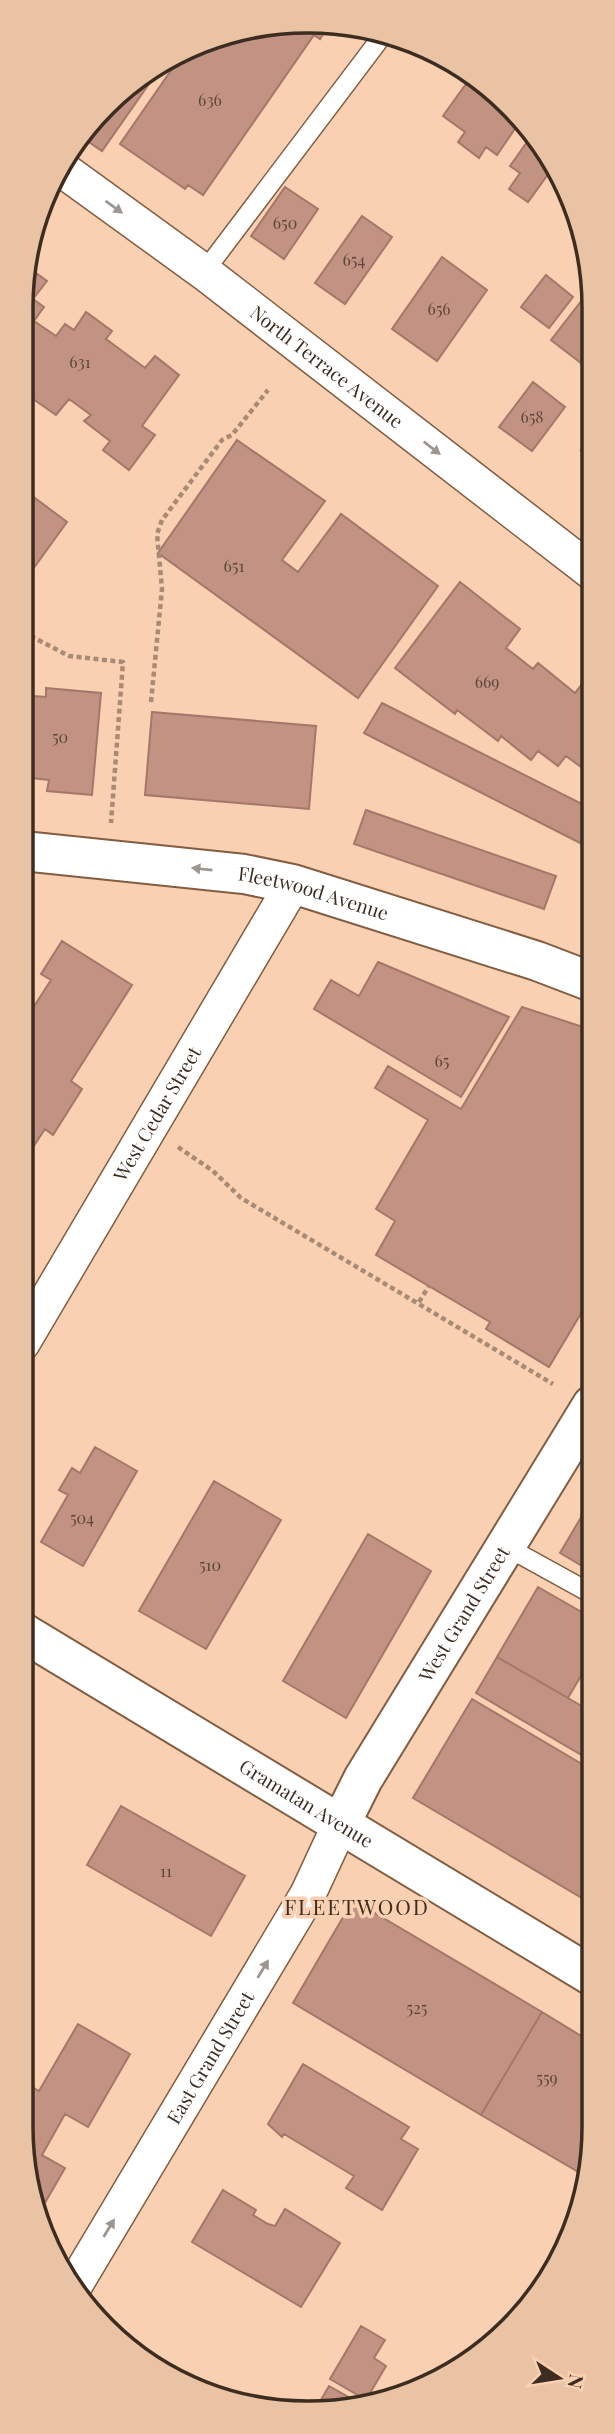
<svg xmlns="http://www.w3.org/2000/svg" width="615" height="2434" font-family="'Playfair Display',serif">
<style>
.building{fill:#c29283;stroke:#a47768;stroke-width:2}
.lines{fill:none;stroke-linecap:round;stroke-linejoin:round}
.lane-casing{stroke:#815d42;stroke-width:21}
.street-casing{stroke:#815d42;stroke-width:38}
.secondary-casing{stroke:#815d42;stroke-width:42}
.path{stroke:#a98a74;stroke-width:4.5;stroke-dasharray:5 3.5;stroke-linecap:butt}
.lane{stroke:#fff;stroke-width:18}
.street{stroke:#fff;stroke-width:35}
.secondary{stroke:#fff;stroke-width:38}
.oneway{fill:#9e9690}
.labels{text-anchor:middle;stroke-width:7;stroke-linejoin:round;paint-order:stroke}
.number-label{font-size:16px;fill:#5e463a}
.street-label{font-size:19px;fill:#3d2d21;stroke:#f9d0b1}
.neighbourhood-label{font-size:21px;letter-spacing:2px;fill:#3d2d21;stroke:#f9d0b1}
.rim{fill:none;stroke:#3d2d21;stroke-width:3.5}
</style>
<rect width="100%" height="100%" fill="#f9d0b1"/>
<path class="building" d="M330 24 320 39 314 35 203 195 188 185 185 189 120 144 181 56 234 31Z
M155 69 158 71 102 151 83 138 133 80Z
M471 77 510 105 521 120 497 155 486 147 479 158 458 142 465 132 443 116Z
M532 135 554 166 528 202 509 189 520 173 510 166Z
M561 175 565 181 568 192 555 183Z
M285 187 318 209 284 259 251 236Z
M362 216 392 237 345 304 315 283Z
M442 257 487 290 437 361 392 329Z
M25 265 47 281 33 299 44 307 34 321 56 336 65 324 74 330 86 312 112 331 106 339 145 368 155 356 179 375 142 426 155 435 129 470 103 450 110 441 84 421 91 415 69 399 56 415 23 392Z
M546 275 573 297 549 328 521 307Z
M582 300 592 307 590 370 551 340Z
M533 382 565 407 532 451 499 427Z
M592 436V458L581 450Z
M237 440 325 501 282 560 298 572 341 514 438 586 358 698 158 553Z
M23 489 67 522 23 583Z
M460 582 520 629 506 648 533 669 538 663 575 693 592 671V775L566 756 558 766 538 751 531 760 501 736 498 741 457 710 455 714 395 668Z
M46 688 101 693 92 795 47 791 49 780 23 777V695L46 697Z
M382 703 592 809V849L364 733Z
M152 712 316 726 309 809 145 795Z
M366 810 556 876 544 909 354 844Z
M62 941 132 985 71 1081 82 1089 53 1135 45 1129 22 1164V1025L51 980 41 974Z
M378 962 509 1017 461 1097 314 1009 331 980 359 996Z
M522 1007 592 1030V1295L549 1367 486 1329 490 1322 376 1255 395 1221 376 1209 428 1120 375 1088 388 1066 461 1109Z
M95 1447 137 1471 83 1566 41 1542 68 1495 59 1490 72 1468 80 1473Z
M214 1481 281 1520 206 1649 139 1611Z
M592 1498V1518L583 1513Z
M583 1514 592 1519 589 1570 560 1553Z
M368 1534 431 1571 346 1718 283 1681Z
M538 1587 592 1618V1657L568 1698 497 1657Z
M497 1657 592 1712 590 1760 476 1693Z
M472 1699 592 1770V1904L413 1798Z
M22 1727 31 1733 22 1750Z
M121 1806 245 1876 211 1936 87 1865Z
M353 1900 542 2012 481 2115 293 2003Z
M542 2012 591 2042V2164L587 2177 481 2115Z
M78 2024 130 2054 88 2127 65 2114 42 2155 65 2168 38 2215 21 2126V2081L39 2091Z
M303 2064 409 2127 401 2139 418 2149 382 2210 346 2188 354 2176 284 2134 282 2137 268 2124Z
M223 2190 256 2210 253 2215 268 2224 275 2226 285 2209 340 2243 301 2307 192 2242Z
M361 2326 385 2340 374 2358 386 2366 366 2400 330 2379Z
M329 2386 359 2403 358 2406 315 2410Z"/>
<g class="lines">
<g class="lane-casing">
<path id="lane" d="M204 272 383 35
M505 1546 592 1594"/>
</g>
<g class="street-casing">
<g id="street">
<path id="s1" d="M59 167 204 272 592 572"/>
<path id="s2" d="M22 1343 293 884"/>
<path id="s3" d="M74 2286 308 1894 340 1825"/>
</g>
</g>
<g class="secondary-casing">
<g id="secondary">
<path id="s4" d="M23 851 244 874 293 884 537 961 592 982"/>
<path id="s5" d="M22 1632 592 1976"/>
<path id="s6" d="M340 1825 363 1779 592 1405"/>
</g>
</g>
<path class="path" d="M23 632 69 656 123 662 111 823
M151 702 162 589 157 534 162 520 222 440 232 435 268 390
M178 1147 213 1171 241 1198 553 1384
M419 1302 429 1286"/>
<use href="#lane" class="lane"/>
<use href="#street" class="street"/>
<use href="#secondary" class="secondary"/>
</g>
<defs><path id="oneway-solid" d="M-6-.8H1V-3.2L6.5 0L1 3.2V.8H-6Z" transform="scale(1.75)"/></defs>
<g class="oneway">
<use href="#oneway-solid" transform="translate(114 207) rotate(36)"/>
<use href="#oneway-solid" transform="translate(432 448) rotate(38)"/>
<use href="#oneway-solid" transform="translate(202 869) rotate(-174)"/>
<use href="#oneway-solid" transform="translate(263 1969) rotate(-59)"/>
<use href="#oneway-solid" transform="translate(109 2228) rotate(-59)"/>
</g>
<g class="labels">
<g class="number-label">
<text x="210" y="106">636</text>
<text x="285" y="229">650</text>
<text x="354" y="266">654</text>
<text x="439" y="315">656</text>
<text x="80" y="368">631</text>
<text x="532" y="423">658</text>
<text x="234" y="572">651</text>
<text x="487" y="688">669</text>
<text x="60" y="743">50</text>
<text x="442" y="1067">65</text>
<text x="82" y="1524">504</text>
<text x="210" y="1571">510</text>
<text x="166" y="1877">11</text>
<text x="417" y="2014">525</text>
<text x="547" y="2084">559</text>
</g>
<g class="street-label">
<text dy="7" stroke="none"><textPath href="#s1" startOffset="334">North Terrace Avenue</textPath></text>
<text dy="7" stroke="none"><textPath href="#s4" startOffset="294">Fleetwood Avenue</textPath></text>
<text dy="7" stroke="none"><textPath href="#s2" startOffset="266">West Cedar Street</textPath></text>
<text dy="7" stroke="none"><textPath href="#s6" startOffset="245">West Grand Street</textPath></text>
<text dy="7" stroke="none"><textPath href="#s5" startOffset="332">Gramatan Avenue</textPath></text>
<text dy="7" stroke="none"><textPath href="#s3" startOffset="266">East Grand Street</textPath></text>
</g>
<g class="neighbourhood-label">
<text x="357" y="1915">FLEETWOOD</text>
</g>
</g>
<path d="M0 0H615V2434H0ZM307 33H308A274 274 0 0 1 582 307V2127A274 274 0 0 1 308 2401H307A274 274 0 0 1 33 2127V307A274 274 0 0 1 307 33Z" fill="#eac3a5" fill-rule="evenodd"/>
<path class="rim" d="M307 33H308A274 274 0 0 1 582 307V2127A274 274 0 0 1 308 2401H307A274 274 0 0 1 33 2127V307A274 274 0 0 1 307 33Z"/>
<g transform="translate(559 2378) rotate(102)" stroke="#f9d0b1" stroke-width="5" paint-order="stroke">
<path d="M0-5L12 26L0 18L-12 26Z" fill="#3d2d21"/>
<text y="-10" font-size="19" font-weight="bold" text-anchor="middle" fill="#3d2d21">N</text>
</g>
</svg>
